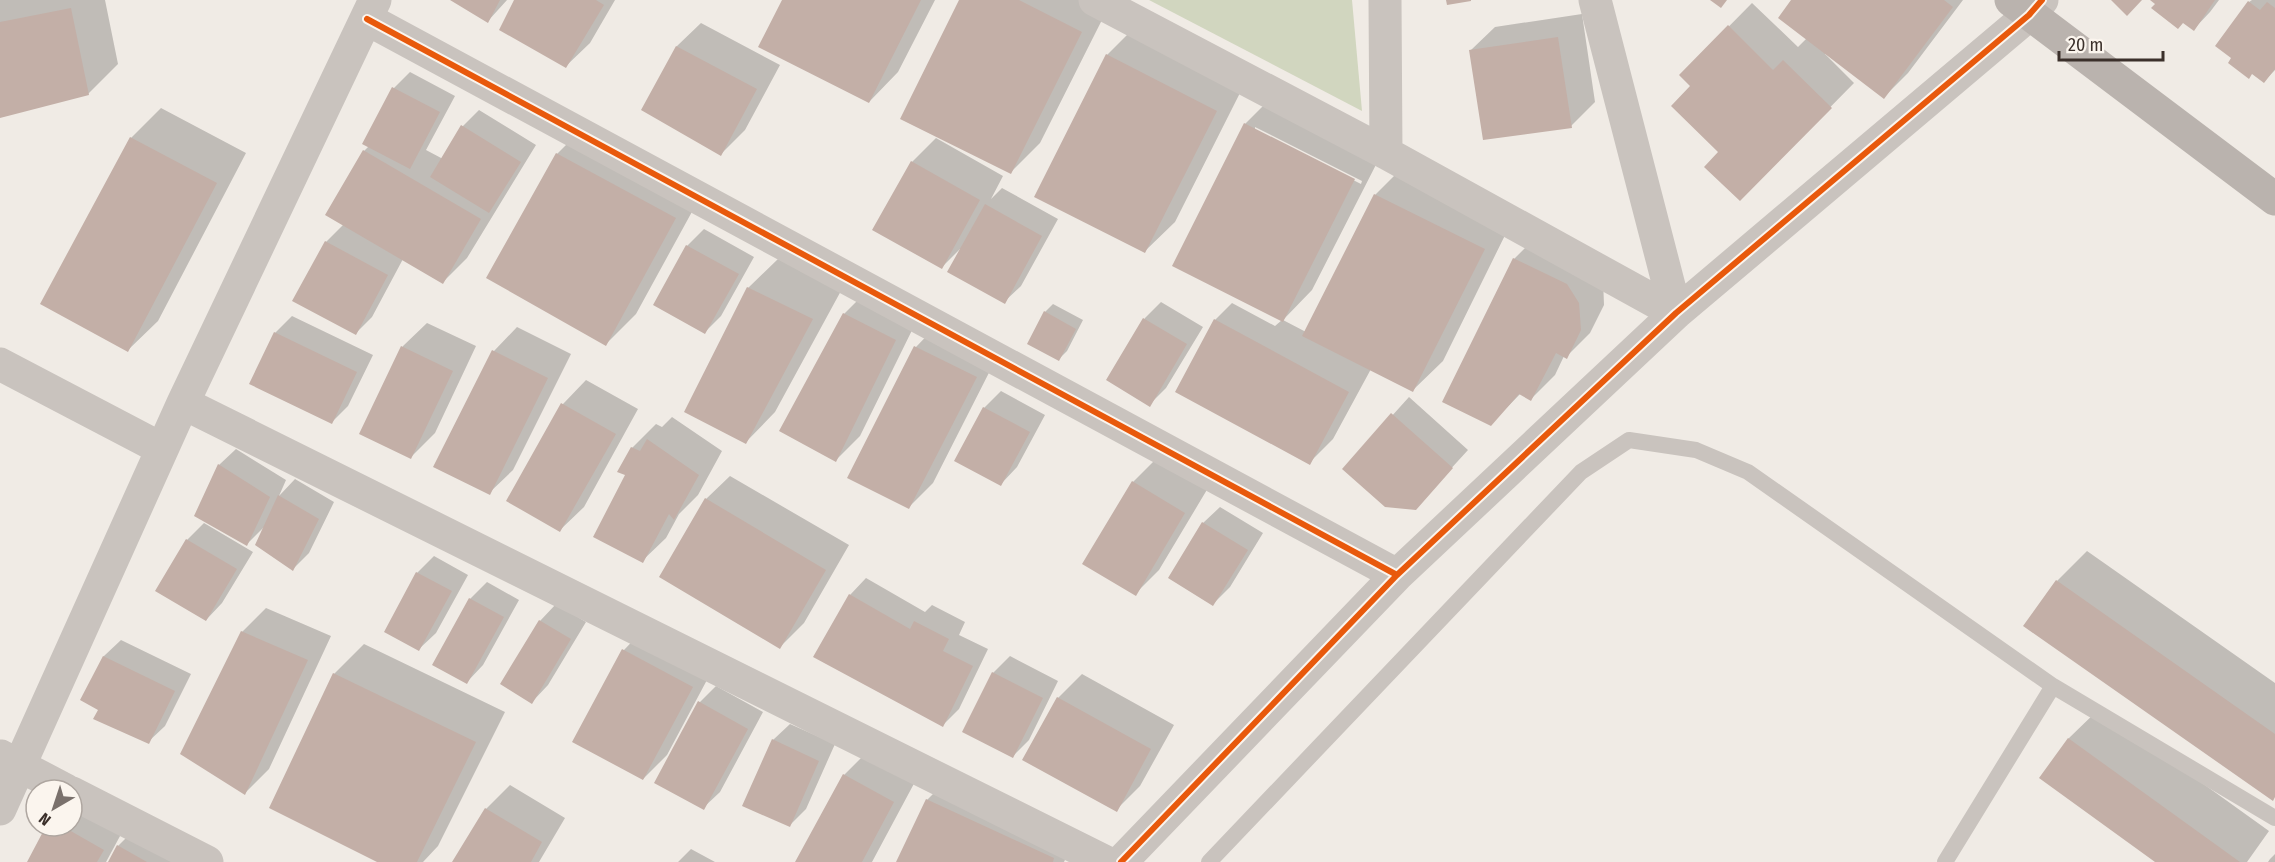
<svg xmlns="http://www.w3.org/2000/svg" width="2275" height="862" font-family="'Fira Sans Condensed',sans-serif">
<style>
.green{fill:#d1d6bf}
.shadow{fill:#0003;fill-rule:evenodd}
.building{fill:#c3afa7}
.lines{fill:none;stroke-linecap:round;stroke-linejoin:round}
.lane{stroke:#c9c3be;stroke-width:16}
.street{stroke:#c9c3be;stroke-width:33}
.secondary{stroke:#bab3ae;stroke-width:33}
.cycleway-casing{stroke:#fbf5ee;stroke-width:10}
.cycleway{stroke:#e8590c;stroke-width:6}
</style>
<rect width="100%" height="100%" fill="#f0ebe5"/>
<path class="green" d="M1149 0H1352L1362 111Z"/>
<path class="shadow" d="M0 0H105L118 64 88 94 0 116Z
M453 0H507L488 21Z
M516 0H615L590 43 566 66Z
M783 0H935L898 72 869 102Z
M961 0H1107L1111 2 1040 143 1010 173Z
M1793 0H1963L1908 73 1884 97 1826 53 1825 54 1854 83 1740 199 1692 86 1681 75 1752 3 1798 47 1807 38Z
M2152 0H2219L2210 12 2194 29Z
M2252 0H2275V70L2264 81 2249 2Z
M1582 14 1595 102 1571 126 1471 50 1495 27Z
M701 23 780 65 745 130 721 154 643 109 677 46Z
M1137 25 1246 81 1175 222 1145 251 1107 55Z
M410 72 455 96 426 150 443 159 463 126 479 110 536 145 467 258 443 282 403 259 372 317 355 334 326 242 344 224 364 151 369 146 394 88Z
M1275 94 1384 149 1312 290 1283 320 1306 332 1375 195 1405 165 1513 219 1443 361 1413 390 1371 369 1333 439 1309 463 1215 320 1232 303 1275 326 1282 320 1245 124ZM1255 127 1362 181 1361 184 1255 130Z
M161 108 246 153 158 321 128 350 131 138Z
M587 124 705 188 636 314 606 344 557 154Z
M936 138 1003 176 991 199 1002 188 1058 219 1021 286 1004 302 960 249 942 267 912 162Z
M704 229 754 257 721 316 704 333 687 246Z
M1538 235 1603 279 1604 305 1590 333 1566 357 1564 356 1555 375 1531 399 1521 393 1491 424 1514 259Z
M778 259 842 289 775 412 746 442 748 288Z
M868 290 919 316 860 436 836 460 844 314Z
M1161 302 1203 327 1166 388 1149 405 1108 380 1145 318Z
M1053 304 1083 320 1067 351 1059 359 1045 312Z
M292 316 373 355 348 406 332 422 275 333Z
M427 323 476 346 435 433 411 457 361 434 403 346Z
M939 323 999 353 933 483 909 507 849 477 916 347Z
M517 327 571 354 513 470 489 493 494 351Z
M586 380 638 409 584 507 560 530 508 501 563 404Z
M1001 391 1045 415 1017 467 1001 484 956 460 984 408Z
M1409 397 1468 450 1415 508 1344 469Z
M672 417 722 451 698 495 679 514 666 538 642 561 627 475 632 448 656 424 662 427Z
M236 449 286 480 279 496 295 479 334 502 309 553 293 569 264 527 247 544 219 465Z
M1157 458 1208 488 1159 570 1135 594 1133 482Z
M730 476 849 545 804 623 780 647 706 499Z
M1220 507 1263 533 1230 587 1213 604 1203 523Z
M204 523 253 552 222 603 206 620 187 540Z
M2087 551 2275 683V796L2057 581Z
M434 556 468 575 436 633 419 649 417 573Z
M866 578 925 612 932 605 965 622 959 635 988 649 959 709 943 725 850 595Z
M487 582 519 600 483 665 467 682 434 664 470 599Z
M556 604 586 622 548 685 532 702 540 621Z
M266 608 331 636 269 769 245 793 242 632Z
M647 626 716 663 667 755 643 779 574 742 624 650Z
M121 640 191 674 165 726 148 742 100 709 82 699 104 656Z
M364 644 505 712 438 846 423 862H380L334 674Z
M1010 656 1058 681 1029 740 1013 756 993 673Z
M1082 674 1174 725 1140 786 1116 810 1058 698Z
M716 686 763 712 720 792 703 808 700 702Z
M2099 709 2269 831 2247 862H2158L2041 777 2069 738Z
M790 724 835 744 806 809 790 825 773 740Z
M868 751 917 778 872 862H797L844 775Z
M951 776 1077 834 1064 862H898L927 800Z
M510 785 565 818 539 862H454L486 809Z
M72 798 126 825 106 862H28L47 826H72Z
M134 830 188 862H110L118 846Z
M691 849 715 862H678Z
M2275 854V862H2268L2270 859Z"/>
<path class="building" d="M450 0H500L488 23Z
M514 0H596L604 5 566 68 499 30Z
M782 0H921L869 103 758 47Z
M959 0H1019L1082 32 1011 174 900 119Z
M1446 0H1471V1L1447 5Z
M1710 0H1727L1721 8Z
M1791 0H1944L1953 7 1884 99 1778 18Z
M2111 0H2142L2127 16Z
M2150 0H2215L2194 31 2183 23 2178 29 2151 8 2155 4Z
M2248 1 2260 10 2267 2 2275 8V69L2264 83 2252 74 2249 79 2228 63 2231 58 2215 46Z
M71 8 89 95 0 118V22Z
M1728 25 1773 70 1783 60 1832 108 1740 201 1704 167 1718 152 1671 106 1690 86 1679 75Z
M1558 37 1572 128 1483 140 1469 50Z
M676 46 757 89 721 156 641 110Z
M1106 54 1217 111 1145 253 1034 197Z
M392 87 440 112 410 169 362 144Z
M1244 123 1355 179 1283 322 1172 266Z
M461 125 521 162 489 213 430 177Z
M130 137 217 183 128 352 40 304Z
M363 150 481 219 443 284 325 215Z
M556 153 676 218 606 346 486 278Z
M911 161 980 200 942 269 872 230Z
M1374 194 1485 249 1413 392 1302 336Z
M985 204 1042 236 1005 304 947 272Z
M325 241 388 275 356 335 292 301Z
M686 245 739 274 705 334 653 305Z
M1513 258 1567 284 1579 303 1581 330 1567 359 1556 353 1531 401 1519 394 1491 426 1442 402Z
M747 287 813 319 746 444 684 412Z
M1044 311 1076 329 1059 361 1027 344Z
M843 313 896 340 836 462 779 431Z
M1143 318 1187 344 1150 407 1106 380Z
M1214 319 1349 392 1310 465 1175 392Z
M274 332 357 372 332 424 249 384Z
M401 346 453 371 411 459 359 434Z
M914 346 977 377 909 509 847 478Z
M492 350 548 378 490 495 433 467Z
M561 403 616 434 560 532 506 501Z
M983 407 1030 432 1001 486 954 461Z
M1391 413 1453 468 1416 510 1385 507 1342 469Z
M647 439 699 475 674 520 669 514 643 563 593 537 625 475 617 472 631 447 640 451Z
M218 464 270 497 247 546 194 516Z
M1132 481 1185 513 1136 596 1082 564Z
M278 495 319 519 293 571 255 545Z
M705 498 826 570 780 649 659 577Z
M1202 522 1248 550 1213 606 1168 578Z
M186 539 237 569 206 621 155 591Z
M416 572 452 591 419 651 384 632Z
M2056 580 2275 734V797L2273 801 2023 626Z
M849 594 910 629 914 621 949 639 943 651 973 666 943 727 813 657Z
M469 598 504 617 467 684 432 665Z
M539 620 571 639 532 704 500 684Z
M241 631 308 660 245 795 180 754Z
M622 649 693 687 643 780 572 742Z
M103 656 175 691 149 744 93 719 98 710 80 700Z
M992 672 1043 698 1013 758 962 732Z
M333 673 476 742 417 862H377L269 808Z
M1057 697 1151 749 1117 812 1022 760Z
M698 701 748 729 704 810 654 783Z
M2068 738 2240 862H2155L2039 778Z
M772 739 819 761 790 827 742 806Z
M843 774 894 802 862 862H795Z
M926 799 1054 858 1053 862H896Z
M485 808 542 842 531 862H452Z
M46 826H62L104 850 97 862H27Z
M117 845 147 862H108Z"/>
<g class="lines">
<path class="lane" d="M1209 862 1581 472 1629 440 1696 450 1748 472 2053 686
M1945 862 2053 686 2275 818"/>
<path class="street" d="M1095 0 1386 153 1676 313 1595 0
M1385 0 1386 153
M367 19 1397 575
M0 364 162 449
M183 403 1106 862
M1 756 66 790
M72 793 207 862
M0 809 183 403 375 0
M1121 862 1397 575 1676 313 2029 15 2042 0"/>
<path class="secondary" d="M2011 0 2275 199"/>
<g class="cycleway-casing">
<path id="cycleway" d="M367 19 1397 575
M1121 862 1397 575 1676 313 2029 15 2042 0"/>
</g>
<use href="#cycleway" class="cycleway"/>
</g>
<g transform="translate(54 808) rotate(219)"><circle r="28" fill="#fbf5ee" stroke="#aea6a0" stroke-width="1.5"/>
<path d="M0-4.5L10 22L0 15L-10 22Z" fill="#7a716c"/>
<text y="-9" font-size="16" font-weight="bold" text-anchor="middle" fill="#3b302b">N</text>
</g>
<path d="M2059 51v9h104v-9" fill="none" stroke="#3b302b" stroke-width="3"/>
<text x="2068" y="51" font-size="18" fill="#3b302b" stroke="#fbf5ee" stroke-width="4.5" paint-order="stroke">20 m</text>
</svg>
